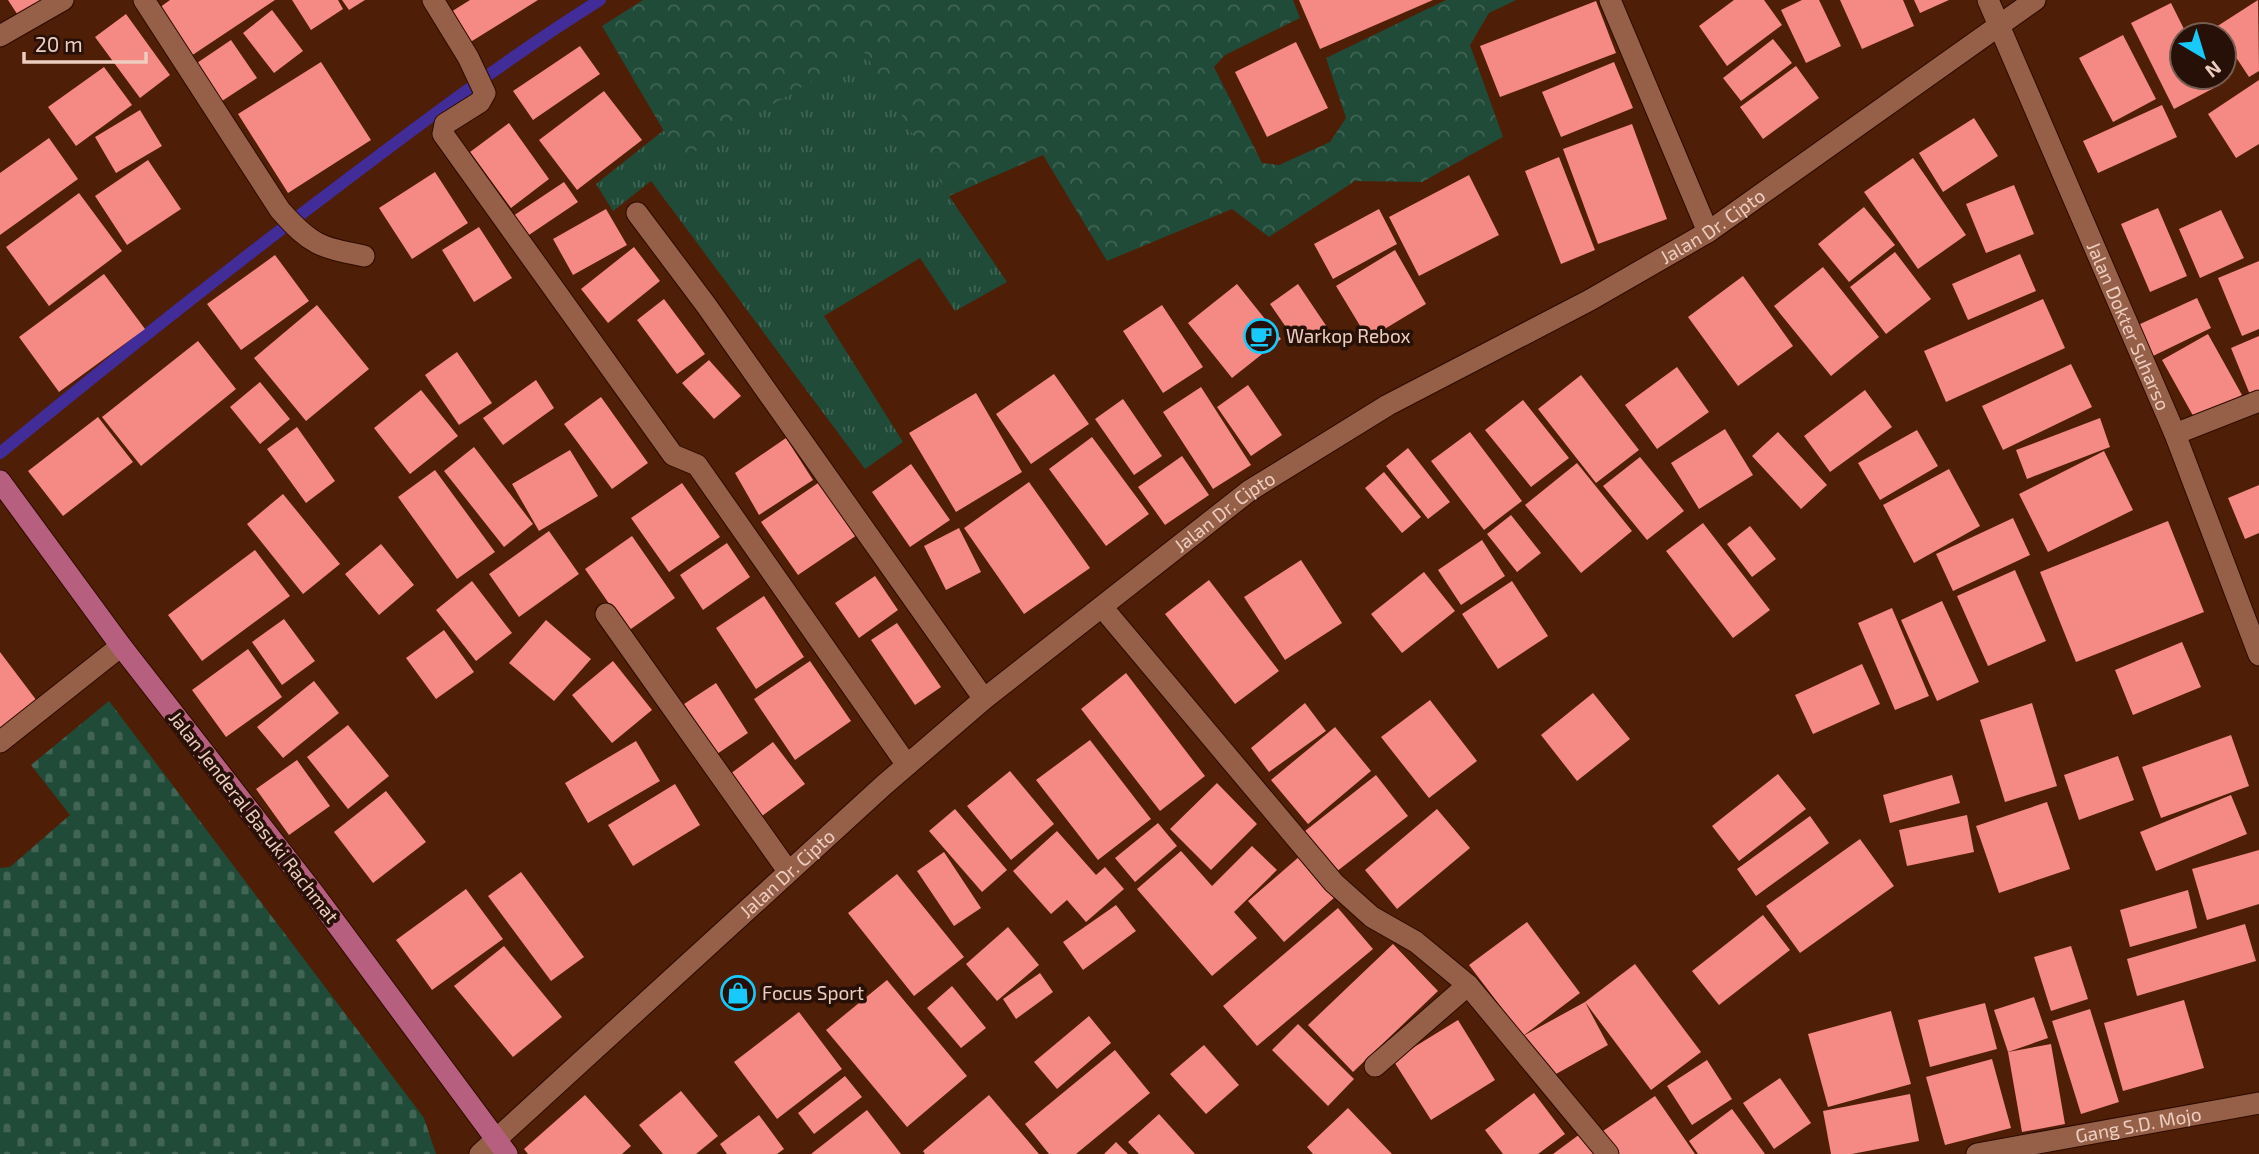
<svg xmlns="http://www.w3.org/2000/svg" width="2259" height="1154" font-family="'Exo 2',sans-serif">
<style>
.grass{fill:url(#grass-tufts)}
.forest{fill:url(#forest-crowns)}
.cemetery{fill:url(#cemetery-stones)}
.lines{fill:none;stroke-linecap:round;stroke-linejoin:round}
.stream{stroke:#412c98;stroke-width:12}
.building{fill:#f58983}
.minor-casing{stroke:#2d0a00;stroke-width:23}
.tertiary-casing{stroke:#2d0a00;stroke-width:23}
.primary-casing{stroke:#2d0a00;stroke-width:23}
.minor{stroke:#966048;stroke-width:21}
.tertiary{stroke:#966048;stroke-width:21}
.primary{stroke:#b65f7e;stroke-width:21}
.labels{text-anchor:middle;stroke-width:7;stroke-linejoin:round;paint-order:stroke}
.street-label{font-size:19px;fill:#edcdc0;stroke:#261007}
.poi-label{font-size:19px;fill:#edcdc0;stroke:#261007;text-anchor:start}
</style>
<defs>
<pattern id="grass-tufts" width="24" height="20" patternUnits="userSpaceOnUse" patternTransform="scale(1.75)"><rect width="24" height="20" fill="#204b39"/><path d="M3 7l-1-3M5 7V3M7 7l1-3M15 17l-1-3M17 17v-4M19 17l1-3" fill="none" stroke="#416454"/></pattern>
<pattern id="forest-crowns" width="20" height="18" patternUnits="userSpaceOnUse" patternTransform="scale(1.75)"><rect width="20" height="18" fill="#204b39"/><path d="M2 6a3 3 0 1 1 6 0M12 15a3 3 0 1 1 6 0" fill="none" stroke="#416454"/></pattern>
<pattern id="cemetery-stones" width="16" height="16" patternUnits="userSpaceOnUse" patternTransform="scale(1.75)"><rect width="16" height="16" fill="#204b39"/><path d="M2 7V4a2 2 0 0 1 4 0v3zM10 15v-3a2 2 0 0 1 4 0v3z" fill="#416454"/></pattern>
</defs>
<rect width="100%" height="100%" fill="#4e1e06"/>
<path class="grass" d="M863 49 949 196 1007 282 955 311 920 258 824 316 903 442 865 469 651 181 613 211 596 184 664 130 682 159Z"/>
<path class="forest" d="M643 0H1293L1300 18 1225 55 1214 67 1262 163 1279 165 1330 142 1346 118 1326 58 1446 0H1516L1489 13 1470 45 1503 137 1422 182 1355 181 1269 237 1232 209 1107 261 1043 155 949 196 863 50 681 160 602 26Z"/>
<path class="cemetery" d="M109 701 424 1118 436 1154H0V868L10 867 70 815 31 765Z"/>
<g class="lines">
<path class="stream" d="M0 453C111 362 223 273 337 187 423 122 509 57 600 0"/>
</g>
<path class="building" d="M8 0H51L21 20Z
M170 0H275L191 56 159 8Z
M292 0H338L343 9 311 30Z
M342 0H365L349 10Z
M470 0H538L464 46 446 15Z
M1299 0H1433L1320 49Z
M1734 0H1764L1782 25 1727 66 1699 26Z
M1802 0H1819L1841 46 1806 63 1781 10Z
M1840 0H1903L1914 26 1862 49Z
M1914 0H1949L1920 13Z
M2258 0 2259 71 2249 77 2216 27Z
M1596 1 1616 53 1500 97 1480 46Z
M2171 3 2187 35H2182V77H2208L2214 88 2174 109 2131 23Z
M272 10 303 51 274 73 243 33Z
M126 14 170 75 140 98 95 37Z
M2123 35 2156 99 2113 122 2079 58Z
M1773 39 1792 63 1741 101 1723 78Z
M231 40 257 78 219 103 194 65Z
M1296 42 1328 108 1267 137 1235 72Z
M580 46 600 74 533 120 513 91Z
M321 62 371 140 288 193 238 114Z
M1614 62 1633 108 1561 137 1542 92Z
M1796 66 1819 98 1763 139 1740 107Z
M104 67 132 105 76 146 48 107Z
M2259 80V144L2236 158 2208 114Z
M604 91 642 140 577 190 539 140Z
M2162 105 2177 137 2098 173 2083 141Z
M140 110 162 146 116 173 95 137Z
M1974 118 1998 156 1943 192 1919 153Z
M509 123 549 179 511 208 470 152Z
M1632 124 1667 219 1598 244 1563 149Z
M49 138 78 179 0 235V173Z
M1559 157 1595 250 1561 264 1525 171Z
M1913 158 1966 235 1918 269 1864 192Z
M148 160 181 209 127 245 95 196Z
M435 172 468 223 412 259 379 208Z
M1469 175 1499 235 1419 276 1389 217Z
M564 182 578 202 523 239 510 218Z
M2014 185 2034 234 1986 253 1966 204Z
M79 193 122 251 49 306 6 247Z
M1864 207 1895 245 1849 282 1818 244Z
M2158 208 2187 276 2150 292 2121 224Z
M606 209 627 245 573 275 553 239Z
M1379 209 1397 244 1333 279 1314 244Z
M2221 210 2244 258 2200 278 2179 229Z
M479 227 512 278 474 302 442 250Z
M634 247 660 281 608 323 581 289Z
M1395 250 1426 304 1368 339 1336 286Z
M1895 252 1931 299 1886 334 1850 287Z
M2020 254 2036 291 1968 320 1952 284Z
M275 255 309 301 241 350 207 304Z
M2259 261V329L2242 336 2218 278Z
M1823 267 1879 337 1831 376 1774 306Z
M104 274 145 329 59 392 19 337Z
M1743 276 1793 346 1738 386 1688 317Z
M1237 284 1281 339 1232 378 1188 323Z
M1298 284 1327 327 1299 346 1270 304Z
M2197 298 2211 328 2153 356 2138 325Z
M664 299 705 354 677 374 637 320Z
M2043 299 2065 348 1946 402 1924 351Z
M317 305 369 369 306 421 254 358Z
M1162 305 1203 367 1163 393 1123 331Z
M2208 334 2242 395 2196 421 2162 360Z
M2259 336V399L2253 402 2231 348Z
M198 341 236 389 141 466 102 417Z
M457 352 492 403 459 425 425 375Z
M709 360 741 396 714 419 682 383Z
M2071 364 2092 407 2003 450 1982 406Z
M1677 367 1709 412 1657 449 1625 405Z
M1054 374 1089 424 1031 464 996 414Z
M1581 375 1639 450 1596 483 1538 409Z
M536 380 554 408 503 445 483 418Z
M260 382 290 419 260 444 230 407Z
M1248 385 1282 435 1251 456 1217 407Z
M1201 387 1251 465 1213 489 1163 412Z
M421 390 458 436 410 474 374 428Z
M1865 390 1892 427 1830 472 1804 436Z
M976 393 1022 472 956 512 909 433Z
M601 397 648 463 612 489 564 424Z
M1123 399 1162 456 1134 475 1095 419Z
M1523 400 1569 458 1531 487 1485 430Z
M98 417 133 462 63 516 28 471Z
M2100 418 2110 447 2027 479 2016 450Z
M297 427 335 481 306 503 267 449Z
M1725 429 1753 475 1699 509 1671 463Z
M1917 430 1938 466 1880 500 1858 463Z
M1470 432 1522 501 1484 530 1431 461Z
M1778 432 1827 485 1801 509 1752 456Z
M1092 437 1149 514 1106 546 1049 469Z
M786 438 813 480 759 515 735 473Z
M474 447 533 524 504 547 444 471Z
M1408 448 1450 502 1428 519 1386 466Z
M570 450 598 496 539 531 512 484Z
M2104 451 2133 510 2048 552 2019 494Z
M1182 456 1209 495 1165 525 1138 487Z
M1640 457 1684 511 1647 540 1603 486Z
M1577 463 1632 531 1581 573 1525 505Z
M911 464 950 520 910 547 872 492Z
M1949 469 1980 526 1914 563 1883 505Z
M435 470 495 552 457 579 398 497Z
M1384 472 1421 517 1402 533 1365 488Z
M821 481 857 535 798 575 761 522Z
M1029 482 1090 568 1024 614 964 528Z
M682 483 720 537 669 572 631 518Z
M2259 485V533L2245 539 2228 498Z
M283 494 340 564 303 594 247 524Z
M1511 515 1541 553 1517 572 1487 534Z
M2013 518 2030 555 1953 591 1936 554Z
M2168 521 2204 612 2076 662 2040 572Z
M1703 523 1770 610 1733 638 1666 551Z
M1750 526 1776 559 1752 577 1727 544Z
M959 528 981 572 946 590 924 546Z
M549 531 579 574 519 617 489 574Z
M632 536 675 598 628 631 585 569Z
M1482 540 1505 576 1461 605 1438 570Z
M727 543 750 577 703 610 680 575Z
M381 544 414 585 379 615 345 574Z
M255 550 290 596 202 661 168 615Z
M1301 560 1342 623 1285 660 1244 597Z
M2015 570 2046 641 1988 666 1957 596Z
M1424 572 1455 611 1402 653 1371 614Z
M875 576 898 610 859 638 835 603Z
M1209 580 1279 671 1235 704 1165 614Z
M472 581 512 633 476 661 436 610Z
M1512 581 1548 636 1498 669 1462 614Z
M764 596 804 657 756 689 716 628Z
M1942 601 1979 682 1937 701 1901 620Z
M1892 608 1929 696 1895 710 1858 623Z
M284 619 315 661 282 685 252 642Z
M546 620 591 659 554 701 509 663Z
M897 623 941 687 915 705 871 640Z
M444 630 474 672 436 699 406 658Z
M2182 642 2201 687 2133 715 2115 670Z
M248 649 282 697 226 737 192 690Z
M0 652 37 701 0 729Z
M613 661 652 710 612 743 572 695Z
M810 661 851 721 795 760 754 699Z
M1862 664 1880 704 1813 734 1795 695Z
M1126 673 1205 776 1160 811 1081 709Z
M314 681 339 713 283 758 257 727Z
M716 683 748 733 717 754 684 704Z
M1593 693 1630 739 1577 781 1541 735Z
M1430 700 1477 761 1429 798 1381 737Z
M1305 703 1326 731 1269 772 1251 748Z
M2032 703 2057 786 2005 802 1980 720Z
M348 725 389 776 348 809 307 757Z
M1335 727 1371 771 1308 824 1271 780Z
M2231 735 2249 786 2161 818 2142 767Z
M1090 740 1151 819 1098 860 1036 780Z
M636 741 660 781 588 823 565 783Z
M773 742 805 784 762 816 730 774Z
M2118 756 2134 800 2079 820 2064 775Z
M297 760 330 806 289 835 256 789Z
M1010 771 1054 824 1011 860 967 806Z
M1778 774 1806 809 1739 861 1712 826Z
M1376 775 1408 816 1336 872 1305 831Z
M1952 775 1960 803 1890 823 1883 795Z
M1217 783 1257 824 1211 870 1170 829Z
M675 784 700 825 633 866 608 825Z
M386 791 426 842 373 883 334 832Z
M2231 795 2247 834 2156 871 2140 832Z
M2047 802 2070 869 1999 893 1976 826Z
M955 809 1007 870 982 892 929 831Z
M1437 809 1470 848 1397 909 1365 870Z
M1967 815 1974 852 1907 866 1899 830Z
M1810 816 1829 843 1756 896 1737 869Z
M1158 823 1177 846 1135 882 1115 858Z
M1057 831 1096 875 1105 867 1124 889 1086 922 1067 900 1051 914 1013 871Z
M1860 839 1894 886 1800 953 1766 906Z
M1252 846 1277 870 1234 912 1257 938 1212 976 1137 889 1181 851 1212 886Z
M2259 850V904L2207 920 2192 869Z
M944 852 981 908 954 926 917 871Z
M1300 856 1335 897 1284 942 1248 901Z
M521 872 584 957 551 981 488 896Z
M897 874 964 957 914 996 848 913Z
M466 889 503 939 432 990 396 940Z
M2188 890 2197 928 2130 947 2120 910Z
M1116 905 1136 931 1083 970 1063 942Z
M1338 908 1373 949 1257 1046 1223 1006Z
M1763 915 1790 950 1719 1005 1692 971Z
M1527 922 1580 993 1523 1036 1469 965Z
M2245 924 2256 961 2137 996 2127 959Z
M1008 927 1039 965 997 1001 966 964Z
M1393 944 1438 991 1353 1072 1308 1025Z
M504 946 562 1017 513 1057 454 986Z
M2071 946 2088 999 2051 1011 2034 957Z
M1635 964 1701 1052 1651 1090 1585 1002 1608 1045 1547 1079 1523 1036 1585 1002Z
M1040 973 1053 992 1016 1019 1003 999Z
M887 980 967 1076 907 1127 826 1030Z
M952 986 986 1028 961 1048 927 1008Z
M2034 997 2048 1038 2008 1052 1994 1010Z
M2184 1000 2204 1068 2123 1091 2104 1023Z
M1985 1003 1997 1049 1930 1067 1918 1020Z
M2090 1009 2119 1102 2081 1114 2052 1021Z
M1891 1011 1911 1084 1828 1107 1808 1034Z
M799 1012 842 1069 777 1119 734 1062Z
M1089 1016 1111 1043 1057 1089 1034 1062Z
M1458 1020 1495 1080 1431 1120 1393 1060Z
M1298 1024 1354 1079 1328 1106 1272 1050Z
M2051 1044 2065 1124 2022 1132 2008 1052Z
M1204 1045 1239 1085 1206 1114 1170 1074Z
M1115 1050 1150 1093 1076 1154H1049L1025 1124Z
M1992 1059 2011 1128 1945 1145 1926 1077Z
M1707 1060 1732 1099 1692 1125 1667 1086Z
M845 1076 862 1097 814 1134 798 1113Z
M1780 1078 1811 1123 1774 1149 1743 1103Z
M681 1091 718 1136 696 1154H663L639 1125Z
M1534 1093 1565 1134 1538 1154H1503L1485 1130Z
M1910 1094 1919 1141 1852 1154H1831L1823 1111Z
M585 1095 631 1146 622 1154H528L524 1149Z
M989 1095 1039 1154H925L923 1151Z
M1655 1096 1695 1154H1618L1603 1131Z
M1348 1108 1392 1154H1313L1307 1147Z
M1732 1109 1765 1154H1698L1689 1141Z
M867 1110 901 1154H811Z
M1159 1114 1195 1154H1139L1128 1142Z
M759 1115 784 1149 777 1154H727L720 1144Z
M1580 1134 1595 1154H1553Z
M1116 1142 1128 1154H1104Z"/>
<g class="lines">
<g class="minor-casing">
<g id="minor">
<path d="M144 0 280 210C311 245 319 247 364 256"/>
<path d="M433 0 468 57 485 93 480 102 445 124 443 134 673 455 697 465 907 765"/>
<path d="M1610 0 1708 232"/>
<path d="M0 36 63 0"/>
<path d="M637 213 706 305 984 699"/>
<path d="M2175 434 2259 401"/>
<path d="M1102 607 1334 883 1372 917 1416 942 1468 985 1608 1154"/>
<path d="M606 614 788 871"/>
<path d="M0 742 121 646"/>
<path d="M1375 1066 1468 985"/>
<path id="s1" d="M1977 1154 2259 1103"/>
</g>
</g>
<g class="tertiary-casing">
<g id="tertiary">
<path id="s2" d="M1988 0 2175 434 2259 655"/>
<path id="s3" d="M480 1154 884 785 984 699 1249 491 1388 405 1590 300 1708 232 2035 0"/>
</g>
</g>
<g class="primary-casing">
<path id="primary" d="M0 481 121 646 315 895 507 1154"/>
</g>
<use href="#minor" class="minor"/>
<use href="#tertiary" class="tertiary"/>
<use href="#primary" class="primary"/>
</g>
<defs>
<g id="cafe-ring" transform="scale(1.75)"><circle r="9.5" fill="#261007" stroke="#17cafb" stroke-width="1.5"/><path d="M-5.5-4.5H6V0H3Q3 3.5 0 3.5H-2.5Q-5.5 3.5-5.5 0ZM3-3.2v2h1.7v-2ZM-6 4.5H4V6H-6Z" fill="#17cafb"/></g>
<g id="shop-ring" transform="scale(1.75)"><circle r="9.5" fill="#261007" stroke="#17cafb" stroke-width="1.5"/><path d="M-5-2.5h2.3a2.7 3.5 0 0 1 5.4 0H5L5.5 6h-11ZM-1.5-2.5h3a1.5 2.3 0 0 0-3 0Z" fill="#17cafb"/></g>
</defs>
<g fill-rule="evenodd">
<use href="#cafe-ring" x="1261" y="336"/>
<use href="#shop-ring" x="738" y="993"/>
</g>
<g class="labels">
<g class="street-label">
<text dy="7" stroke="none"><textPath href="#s3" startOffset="1550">Jalan Dr. Cipto</textPath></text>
<text dy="7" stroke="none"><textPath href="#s2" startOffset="355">Jalan Dokter Suharso</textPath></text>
<text dy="7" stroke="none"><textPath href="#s3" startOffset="984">Jalan Dr. Cipto</textPath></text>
<text transform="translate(254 817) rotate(52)" y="7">Jalan Jenderal Basuki Rachmat</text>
<text dy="7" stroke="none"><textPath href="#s3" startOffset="416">Jalan Dr. Cipto</textPath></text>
<text dy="7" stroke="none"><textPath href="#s1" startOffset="164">Gang S.D. Mojo</textPath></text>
</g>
<g class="poi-label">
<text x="1286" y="343">Warkop Rebox</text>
<text x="762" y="1000">Focus Sport</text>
</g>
</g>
<g transform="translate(2203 56) rotate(142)"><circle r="33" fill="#261007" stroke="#765c51" stroke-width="2"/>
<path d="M0-5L12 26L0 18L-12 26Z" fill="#17cafb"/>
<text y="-10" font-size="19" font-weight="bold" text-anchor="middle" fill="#edcdc0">N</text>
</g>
<path d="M24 52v10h122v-10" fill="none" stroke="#edcdc0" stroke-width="3.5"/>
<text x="35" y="52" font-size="21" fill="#edcdc0" stroke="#261007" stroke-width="5" paint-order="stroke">20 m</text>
</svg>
